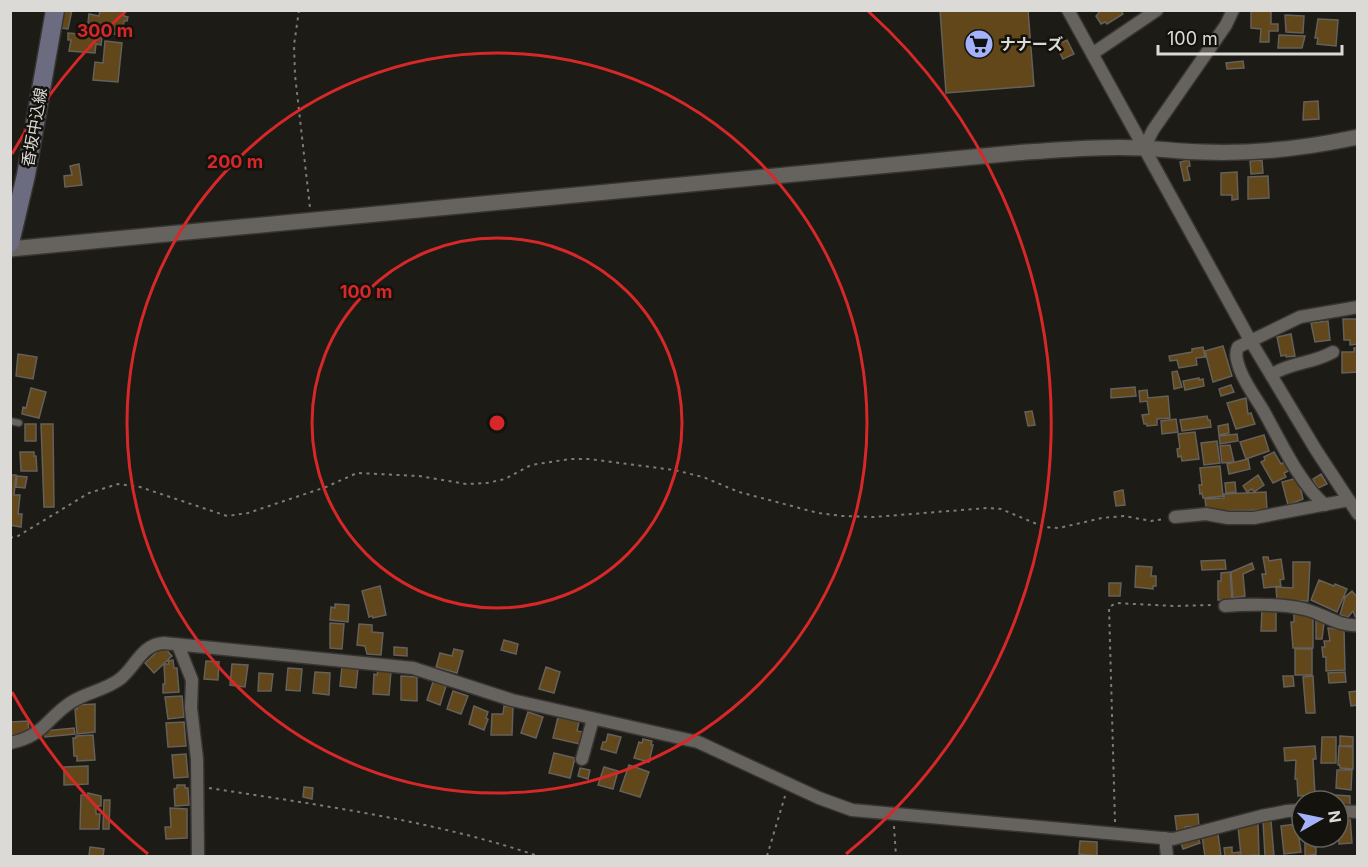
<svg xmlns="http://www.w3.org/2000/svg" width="1368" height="867" font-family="Inter,'Noto Sans JP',sans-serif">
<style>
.building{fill:#614719;stroke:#64605b;stroke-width:1.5}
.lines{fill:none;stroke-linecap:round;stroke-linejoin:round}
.service-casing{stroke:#373532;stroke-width:9}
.minor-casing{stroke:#373532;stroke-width:15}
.tertiary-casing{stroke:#373532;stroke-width:18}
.secondary-casing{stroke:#373532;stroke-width:21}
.path{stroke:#7e7c78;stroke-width:2;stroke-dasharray:3 4.5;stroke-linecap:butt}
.service{stroke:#66625d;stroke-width:6}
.minor{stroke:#66625d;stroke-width:12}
.tertiary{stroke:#66625d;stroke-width:15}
.secondary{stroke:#6b6c7f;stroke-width:18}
.ring{fill:none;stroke:#d62828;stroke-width:3}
.labels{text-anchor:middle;stroke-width:5;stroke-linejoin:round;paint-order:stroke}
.poi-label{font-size:16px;font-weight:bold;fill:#dcdad7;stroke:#14120d;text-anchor:start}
.street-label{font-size:16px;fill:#dcdad7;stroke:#14120d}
.centre{fill:#d62828;stroke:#14120d;stroke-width:3}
.ring-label{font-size:18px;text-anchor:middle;font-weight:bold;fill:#d62828;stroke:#14120d;stroke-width:5;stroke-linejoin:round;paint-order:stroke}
</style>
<rect width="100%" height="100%" fill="#1d1b16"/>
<path class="building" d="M64 10H72L68 29 61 28Z
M100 10H124V16L128 17 127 21H124L122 35 97 32 98 25 88 23 89 14 99 16Z
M940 10H1028L1034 86 946 93Z
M1097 10H1121L1123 14 1107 24 1105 22 1101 24 1096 16 1099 13Z
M1251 10H1271V24H1278V31H1269V42H1260L1261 29 1251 28Z
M1285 15 1304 16 1303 33 1286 32Z
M1318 19 1338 20 1336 46 1317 44 1318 38H1315Z
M68 33 102 36 101 45 96 44 95 53 69 51 71 40H68Z
M1279 35 1305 36 1302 48H1278Z
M1067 40 1074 54 1063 59 1056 45Z
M105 41 122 43 118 82 93 80 95 62 103 63Z
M1243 61 1244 68 1227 69 1226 63Z
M1318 101 1319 119 1303 120 1304 102Z
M1189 160 1190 166 1187 167 1190 180 1184 181 1180 162Z
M1262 160 1263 173 1251 174 1250 161Z
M79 164 82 185 65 187 64 176 72 175 70 166Z
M1237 172 1238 199 1232 200V195H1221V173Z
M1268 176 1269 198 1248 199V177Z
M1357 316 1358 344 1350 345V340H1344L1343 319H1357Z
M1328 321 1330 340 1315 342 1311 323Z
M1291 334 1295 356 1286 357V355L1281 356 1277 337Z
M1223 346 1232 376 1213 382 1205 351Z
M1203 347 1205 357 1196 358 1197 365 1179 368 1177 360 1170 361 1169 356 1192 352V349Z
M1354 348H1358V372L1342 373V352H1354Z
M18 354 37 357 33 379 16 376Z
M1177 371 1182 387 1174 389 1172 372Z
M1199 378V380L1203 379 1204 386 1185 390 1183 381Z
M1231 385 1234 392 1221 396 1219 389Z
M1135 387 1136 396 1111 398V389Z
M31 388 46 392 39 418 22 414 23 407 26 408Z
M1147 390 1148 398 1168 396 1170 418 1157 419V425L1147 426V424H1144L1142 415 1149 414 1147 401 1140 402 1139 391Z
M1246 398 1248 414 1251 413 1255 424 1236 429 1227 403Z
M1032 411 1035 425 1028 426 1025 412Z
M1207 416 1208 420H1210L1211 427 1182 431 1180 420Z
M1176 419 1178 432 1162 434 1161 421Z
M25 424H36V441H25Z
M41 424H53L54 507H44Z
M1228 424 1229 433 1219 435 1218 426Z
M1195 432 1199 459 1182 461 1181 456 1178 457 1177 449 1180 448 1178 434Z
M1237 434 1238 441 1220 444 1219 436Z
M1264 435 1269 451 1246 459 1240 442Z
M1217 441 1220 463 1204 465 1201 443Z
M1230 445 1234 462 1222 463 1220 446Z
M20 452H34V456H36L37 471H21Z
M1274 452 1281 464 1286 461 1291 470 1284 473 1286 477 1273 483 1261 462 1265 460 1264 457Z
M1248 459 1250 469 1229 474 1227 464Z
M1220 466 1223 496 1203 498 1202 493 1200 494 1199 485H1202L1200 468Z
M1321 474 1327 484 1318 488 1313 479Z
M10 475H16L14 495H20L18 514H22L21 527 10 525Z
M1258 475 1264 485 1254 492 1252 489 1247 492 1243 486Z
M17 476 27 477 25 488 16 487Z
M1298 478 1303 499 1288 505 1282 482Z
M1235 482 1236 492 1226 493 1225 483Z
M1123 490 1125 505 1116 506 1114 492Z
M1266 492 1267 510 1216 511 1206 507 1205 499 1224 498V494Z
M1263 557H1268L1269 561 1281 559 1284 579 1280 580 1281 586 1264 588 1262 574H1266Z
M1225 560 1226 569 1202 570 1201 561Z
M1293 562H1310L1308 601H1277L1276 587 1293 588Z
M1252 563 1254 569 1243 574 1245 596 1233 598 1231 572Z
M1136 566 1152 567 1151 576H1156V586H1153V589L1135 587Z
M1230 572 1232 600H1218V581H1221V573Z
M1319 580 1334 586 1335 584 1347 589 1337 612 1311 600Z
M1109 583H1121L1120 596H1109Z
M380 586 386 615 373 618 372 616 369 617 362 591Z
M1352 591 1358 598 1357 621 1353 611 1348 617 1340 615 1345 597Z
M335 604 349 605 348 622 330 620 331 607 335 608Z
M1262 609H1276V631H1261Z
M1294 613H1307V617H1313V648H1293L1291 622H1294Z
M1316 618 1324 623 1322 639H1316Z
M330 623 344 624 342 649 330 648Z
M359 624 372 625V632L383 633 381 655 367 654 365 646 357 645Z
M1328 628 1344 630 1345 670 1326 671V657H1323L1322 647H1325L1324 641H1330Z
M504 640 518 644 516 654 501 650Z
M163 646 172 656 154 673 145 663Z
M394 647 407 648V656L394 655Z
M454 649 463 651 457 673 436 667 440 653 452 656Z
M1295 649H1312V675H1295Z
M173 660 174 668H177L179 692 163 693V684H165L164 664H169L168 661Z
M206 661 219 662 218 680 204 679Z
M232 664 248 665 245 687 230 685Z
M342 666 358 668 356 688 340 686Z
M546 667 560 672 554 693 539 689Z
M288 668 302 669 300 691 286 690Z
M378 670 391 671 389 695 373 694 374 674 377 675Z
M315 672 330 673 329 695 313 693Z
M1345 672 1346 682 1329 683 1328 673Z
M259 673 273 674 271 691H258Z
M401 676 417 677V701L401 700Z
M1283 676H1293L1294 686 1284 687Z
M1313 676 1315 713H1306L1303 677Z
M434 679 444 682 443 685 446 686 440 705 427 700Z
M453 691 468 696 461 714 447 709Z
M1358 691V705L1351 706 1349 692Z
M182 696 184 717 168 719 165 697Z
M95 704V732L77 734 75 709H77V705Z
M474 706 488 712 486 718 488 719 484 730 469 724Z
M504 706 513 707 512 735H491L492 714H503Z
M528 712 543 717 536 738 521 733Z
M558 717 579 722 577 731 583 732 580 744 553 738Z
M28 721 29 731 12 737 11 722Z
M184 722 186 746 168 747 166 723Z
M74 728 75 734 45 737 44 731Z
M608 734 621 737 616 753 601 749 603 742H606Z
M93 735 95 760 77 761V756H74L73 738H76V736Z
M1340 736 1353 737V746H1340Z
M1322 737H1336V763H1321Z
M643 739 652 741 651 745H653L649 762 634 758 639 742 642 743Z
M1315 746 1316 759H1313L1315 795 1298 796 1297 779H1295L1296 760 1285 761 1284 748Z
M1339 746 1353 747V769L1340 768V765H1338Z
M554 753 575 758 570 778 549 773Z
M186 754 188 777 174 778 172 755Z
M629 765 649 772 640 797 620 791Z
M88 766V784L64 785V767Z
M604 767 618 771 613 789 598 785Z
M580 768 590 770 588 779 578 776Z
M1337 770H1352L1351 790 1336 788Z
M177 785H185V788H188L189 805 175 806 174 789 177 788Z
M304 787 313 788 312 799 303 797Z
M88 793 101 796V806H96V814H100L99 829H80L81 795H88Z
M1335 795 1350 796V807L1338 806V801H1335Z
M104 800H110L109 829H103Z
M170 808 187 809V838L166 839 165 827H171Z
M1198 814 1199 826 1185 827V830L1177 832 1175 816Z
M1338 816H1350L1352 843 1339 844Z
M1263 821H1271L1274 856H1265Z
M1258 822 1259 855 1241 856 1238 826Z
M1297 824 1301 852 1284 854 1281 826Z
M1218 834 1221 856H1205L1202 836Z
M1198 837 1200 843 1183 849 1181 843Z
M1305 837H1316V854L1305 856Z
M1080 841 1097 842V856L1079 854Z
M90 847 104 849 103 856H89Z
M1232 847V853L1239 852V856H1225L1224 848Z"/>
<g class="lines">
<g class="service-casing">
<path id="service" d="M10 421 19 423"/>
</g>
<g class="minor-casing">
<path id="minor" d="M1068 10 1250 340 1316 450 1358 514
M1092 54 1157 10
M1144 148 1153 130 1226 25 1233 10
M1271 375C1291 362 1312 364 1333 352
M1325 505C1299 483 1280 440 1263 410 1254 395 1241 378 1237 360 1236 356 1236 351 1238 347L1300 317 1358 307
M1175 517 1206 514 1228 518H1254L1349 500
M1225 606C1247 604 1283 604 1304 609 1323 613 1338 627 1358 625
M178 645 192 680 191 708 197 759 198 856
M10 743C44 736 46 719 70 703 86 692 104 691 120 679 136 666 142 644 164 643L413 668 512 700 698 742 819 798 852 810 1173 839 1261 816 1287 811 1302 810
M582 759 593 719
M1338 811 1358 812
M1165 838 1167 856"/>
</g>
<g class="tertiary-casing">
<path id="tertiary" d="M10 249 1015 153C1057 150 1101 146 1143 148 1163 149 1183 152 1203 152 1255 154 1307 148 1358 137"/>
</g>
<g class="secondary-casing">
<path id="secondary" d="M10 243 26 175 55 10"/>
</g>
<path class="path" d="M299 10 294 45 295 75 310 208
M10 538 18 536 89 493 118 484 140 487 227 516 248 513 326 487 357 473 419 476 466 484 487 483 505 479 531 465 570 459H589L674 470 703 477 739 492 818 513 842 516 874 517 987 508 1001 509 1044 527 1059 528 1102 518 1124 516 1151 521 1164 519
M209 788C319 805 432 820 538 856
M1115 822 1109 607 1116 603 1173 606 1213 605
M894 826 896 856
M767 856 785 796"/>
<use href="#service" class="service"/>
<use href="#minor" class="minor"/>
<use href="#tertiary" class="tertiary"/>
<use href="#secondary" class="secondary"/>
</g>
<g class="ring">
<circle cx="497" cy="423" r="185"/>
<circle cx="497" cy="423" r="370"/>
<path d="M148 854A555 555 0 0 1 12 692M12 154A555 555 0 0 1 126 11M868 11A555 555 0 0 1 846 854"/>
</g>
<defs>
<g id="supermarket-disc" transform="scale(1.5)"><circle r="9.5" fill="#a4b2fc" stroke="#14120d"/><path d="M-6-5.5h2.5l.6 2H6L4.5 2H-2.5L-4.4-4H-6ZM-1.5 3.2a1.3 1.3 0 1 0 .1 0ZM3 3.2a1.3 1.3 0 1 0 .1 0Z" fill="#111"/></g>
</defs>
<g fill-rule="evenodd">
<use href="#supermarket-disc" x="979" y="44"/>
</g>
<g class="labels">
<g class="poi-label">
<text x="1000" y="50">ナナーズ</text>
</g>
<g class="street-label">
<text transform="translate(34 127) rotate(-80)" y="6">香坂中込線</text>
</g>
</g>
<circle cx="497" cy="423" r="9" class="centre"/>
<g class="ring-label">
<text x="105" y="37">300 m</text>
<text x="235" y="168">200 m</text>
<text x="366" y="298">100 m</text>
</g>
<rect width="1368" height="867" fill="none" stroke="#dcdad7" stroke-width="24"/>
<g transform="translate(1320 819) rotate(81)"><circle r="28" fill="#14120d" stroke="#64625e" stroke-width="1.5"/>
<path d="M0-4.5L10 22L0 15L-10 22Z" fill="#a4b2fc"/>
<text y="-9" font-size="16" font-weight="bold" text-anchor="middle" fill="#dcdad7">N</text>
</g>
<path d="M1158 45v9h184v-9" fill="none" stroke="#dcdad7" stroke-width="3"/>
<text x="1167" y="45" font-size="18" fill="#dcdad7" stroke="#14120d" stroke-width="4.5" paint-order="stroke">100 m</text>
</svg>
